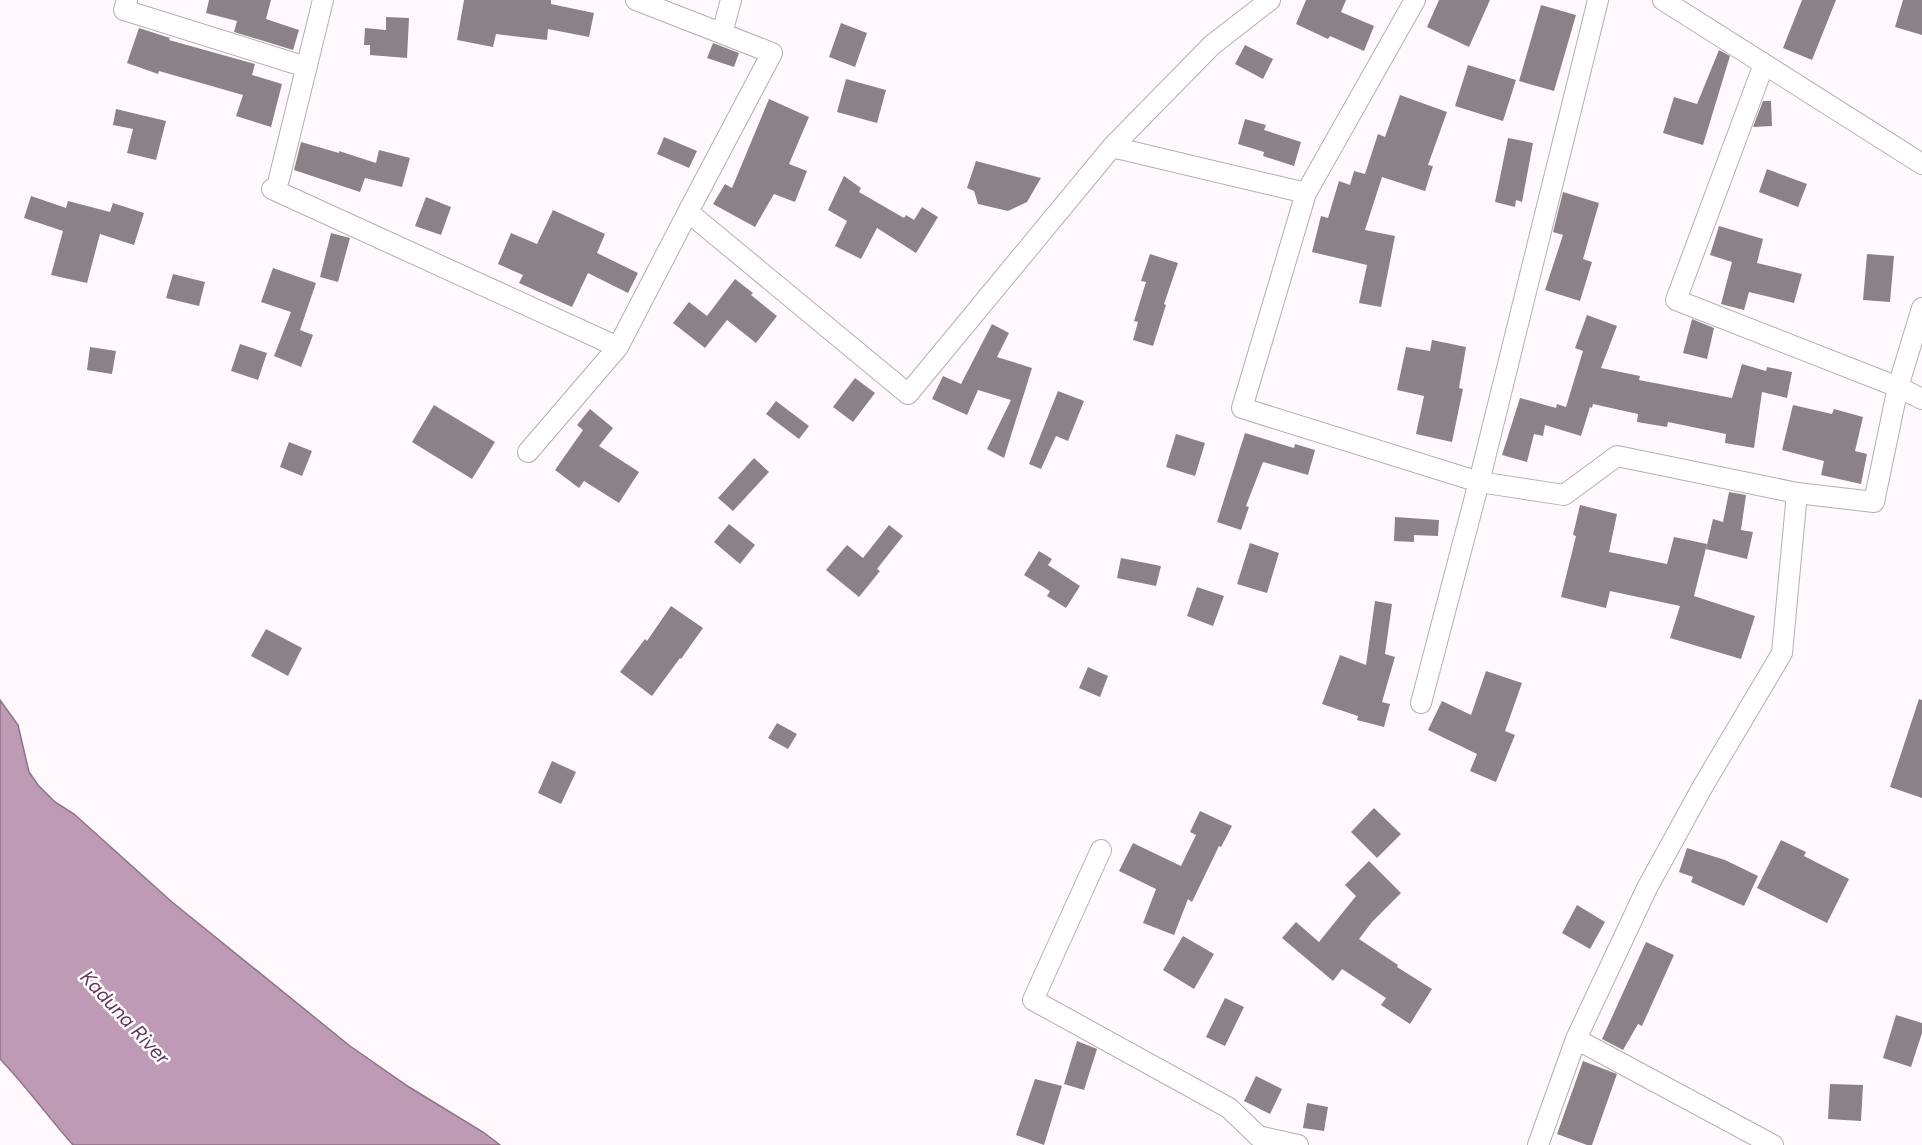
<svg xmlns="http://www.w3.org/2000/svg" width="1922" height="1145" font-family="Figtree,sans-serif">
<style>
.water{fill:#be9ab5;stroke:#8d7386;stroke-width:1.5}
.building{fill:#8b8288}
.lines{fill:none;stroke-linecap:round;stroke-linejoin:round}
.minor-casing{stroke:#b6adb3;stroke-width:22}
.minor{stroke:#fff;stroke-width:20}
.labels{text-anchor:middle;stroke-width:5;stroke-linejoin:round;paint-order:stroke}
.water-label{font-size:20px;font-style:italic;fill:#65365c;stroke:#fff}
</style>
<rect width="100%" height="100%" fill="#fff9fd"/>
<path class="water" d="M0 700 18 725 29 772 38 785 55 802 74 814 172 902 350 1046 409 1087 483 1132 500 1145H73C48 1117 26 1086 0 1059Z"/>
<path class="building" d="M209 0H271L266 19 299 30 293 50 234 32 237 21 206 13Z
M464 0H551V4L594 13 589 37 548 29 547 40 496 34 493 47 457 40Z
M1306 0H1346L1341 12 1374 26 1364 51 1330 36 1328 39 1296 24Z
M1439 0H1490L1469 47 1427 27Z
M1802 0H1836L1812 60 1783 48Z
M1903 0H1922V35L1895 27Z
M1541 5 1576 15 1554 91 1519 81Z
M386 17 409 18 407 58 370 55V45H364L365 28 386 30Z
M841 23 867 33 855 67 829 57Z
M139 28 170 38 169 40 255 64 252 75 282 84 271 127 236 116 243 95 159 71 158 74 127 63Z
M713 43 739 53 734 67 707 58Z
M1245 45 1273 59 1263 79 1235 64Z
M1719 50 1730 56 1703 145 1663 133 1674 97 1697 104Z
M1468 65 1516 80 1503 121 1455 106Z
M846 79 886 90 877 123 837 112Z
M1400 95 1447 112 1428 165 1433 166 1425 191 1382 177 1365 230 1395 236 1381 307 1359 303 1367 265 1312 252 1321 216 1328 218 1339 181 1350 185 1354 171 1365 174 1378 134 1385 137Z
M769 99 809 117 789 164 807 171 795 202 774 194 755 227 713 204 725 184 732 188Z
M1763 101H1771L1772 126 1753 127Z
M116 109 166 121 156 160 127 153 133 129 113 125Z
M1245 119 1266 125 1264 130 1301 142 1294 166 1263 156 1264 152 1238 144Z
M664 137 697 151 689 168 657 154Z
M1508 138 1533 143 1522 202 1516 200 1515 207 1495 202Z
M301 142 339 153V151L376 163 379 150 410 158 402 187 365 178 360 192 294 170Z
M976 161 1041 178 1027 202 1008 211 978 204 974 191 967 188Z
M1767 169 1807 184 1798 207 1759 192Z
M844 176 861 188 859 192 904 218 906 215 914 220 922 207 938 217 916 253 877 228 861 259 835 246 847 221 828 210Z
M1563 192 1599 203 1583 259 1592 262 1580 301 1545 290 1563 235 1553 232Z
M31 196 66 208 68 201 110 212 113 203 144 213 134 245 100 234 87 283 51 275 63 231 24 218Z
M426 197 451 207 441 235 415 226Z
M553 210 605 234 597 253 638 273 628 293 588 273 572 307 519 283 523 275 498 264 511 233 537 244Z
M1719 226 1763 239 1757 263 1802 274 1794 303 1749 292 1744 310 1721 304 1732 262 1710 255Z
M331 233 350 238 338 282 320 277Z
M1150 254 1178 263 1164 304 1166 305 1153 346 1133 340 1138 322 1134 321 1146 282 1141 281Z
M1867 254 1894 256 1890 302 1863 300Z
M273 268 316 283 300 330 313 335 301 367 274 356 291 312 261 302Z
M173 274 205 282 199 306 166 298Z
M735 279 753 293 751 295 777 316 756 343 727 320 705 348 673 323 689 302 707 316Z
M1587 315 1617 326 1601 368 1640 376 1639 380 1732 398 1742 364 1766 371 1767 367 1792 372 1787 398 1762 392 1754 448 1725 443 1726 434 1668 422 1667 427 1637 422 1638 414 1593 404 1592 408 1590 407 1581 436 1545 425 1543 436 1534 434 1527 462 1502 455 1520 398 1556 408 1557 404 1566 407 1583 351 1575 348Z
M1692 319 1714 328 1707 359 1683 353Z
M992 324 1009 333 997 357 1032 368 1004 458 987 449 1011 400 978 390 967 415 932 399 943 376 961 384Z
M1432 340 1466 347 1459 388 1463 389 1452 442 1416 434 1424 396 1397 390 1406 347 1430 351Z
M240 344 267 353 258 380 231 371Z
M90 347 116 351 112 374 87 370Z
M855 378 875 393 853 422 833 407Z
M1058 391 1084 401 1068 441 1056 436 1041 469 1029 464Z
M776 401 809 426 799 439 766 414Z
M434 405 495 442 472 479 412 442Z
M1793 405 1832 414 1834 409 1863 417 1855 451 1867 454 1861 484 1821 475 1824 461 1782 450Z
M590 409 613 428 599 446 639 472 619 503 584 481 579 488 555 470 583 430 577 425Z
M1245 433 1294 448 1295 444 1315 450 1308 475 1263 462 1246 506 1249 507 1241 530 1217 522Z
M1176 434 1205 443 1195 476 1166 467Z
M289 442 312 451 302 476 280 467Z
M754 458 769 472 733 511 718 498Z
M1729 492 1746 495 1741 530 1753 532 1747 559 1706 549 1713 519 1723 522Z
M1580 505 1617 514 1609 552 1667 564 1674 537 1707 544 1694 596 1755 616 1741 659 1670 638 1680 606 1610 591 1606 608 1561 597 1576 536 1573 535Z
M1395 517 1439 520 1438 536 1414 535V542L1394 541Z
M729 524 755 545 740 564 714 542Z
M889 525 903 536 877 569 880 571 859 597 826 570 847 545 863 558Z
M1250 543 1279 553 1267 593 1237 584Z
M1039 551 1052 559 1048 565 1080 586 1066 608 1047 596 1050 591 1024 575Z
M1121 558 1161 566 1156 586 1117 578Z
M1197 587 1224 596 1213 626 1187 616Z
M1375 601 1392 604 1385 654 1395 657 1382 702 1390 704 1384 727 1357 720 1358 716 1322 704 1340 655 1366 665Z
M671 606 703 628 681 659 680 658 652 696 620 672 645 639 647 641Z
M266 629 302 648 288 676 251 656Z
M1088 667 1108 676 1100 697 1079 688Z
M1486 671 1522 683 1505 731 1515 735 1496 782 1470 771 1477 754 1428 730 1442 701 1471 715Z
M1919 699 1922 700V798L1890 787Z
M777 723 797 734 788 749 768 738Z
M552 761 576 772 561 804 538 793Z
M1374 808 1401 834 1377 858 1351 832Z
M1200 811 1232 826 1221 847 1219 846 1192 902 1188 899 1174 935 1143 923 1156 889 1119 871 1133 843 1181 866 1196 835 1190 832Z
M1781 840 1806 852 1804 856 1849 879 1827 923 1757 888Z
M1687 848 1725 860 1758 876 1744 906 1691 882 1693 877 1679 872Z
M1369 861 1401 893 1372 922 1359 939 1398 965 1397 967 1432 989 1410 1024 1381 1005 1386 998 1342 969 1333 981 1282 938 1296 922 1319 942 1356 896 1345 885Z
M1577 905 1605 922 1590 949 1562 933Z
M1183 936 1214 954 1194 989 1163 970Z
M1646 942 1674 955 1642 1026 1638 1024 1623 1050 1602 1039Z
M1225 998 1244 1007 1225 1046 1206 1037Z
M1896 1015 1922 1023V1033L1911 1067 1883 1058Z
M1077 1041 1097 1049 1084 1090 1064 1084Z
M1583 1061 1617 1074 1592 1145H1587L1557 1134Z
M1256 1076 1282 1089 1270 1114 1244 1101Z
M1035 1079 1062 1086 1044 1145 1016 1135Z
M1830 1084 1863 1085 1861 1121 1828 1119Z
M1307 1103 1328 1107 1324 1131 1303 1128Z"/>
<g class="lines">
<g class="minor-casing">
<path id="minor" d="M127 0 124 10 306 67
M636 0 772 53 688 212
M1663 0 1922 164
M722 33 731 0
M1764 64 1676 300 1898 387 1922 308
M1112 147 1212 45 1270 0
M279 179 323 0
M272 189 618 347
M1306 193 1242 408 1479 482 1598 0
M528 452 618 347 688 212 908 394 1112 147 1306 193 1415 0
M1797 493 1874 502 1898 387 1922 399
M1421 703 1479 482 1564 495 1617 456 1797 493 1782 653 1703 786 1647 888 1576 1039 1538 1145
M1101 850 1033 1000 1229 1108 1258 1136 1298 1145
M1576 1039 1773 1145"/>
</g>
<use href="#minor" class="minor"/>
</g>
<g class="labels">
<g class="water-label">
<text transform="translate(125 1017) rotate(47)" y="7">Kaduna River</text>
</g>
</g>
</svg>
